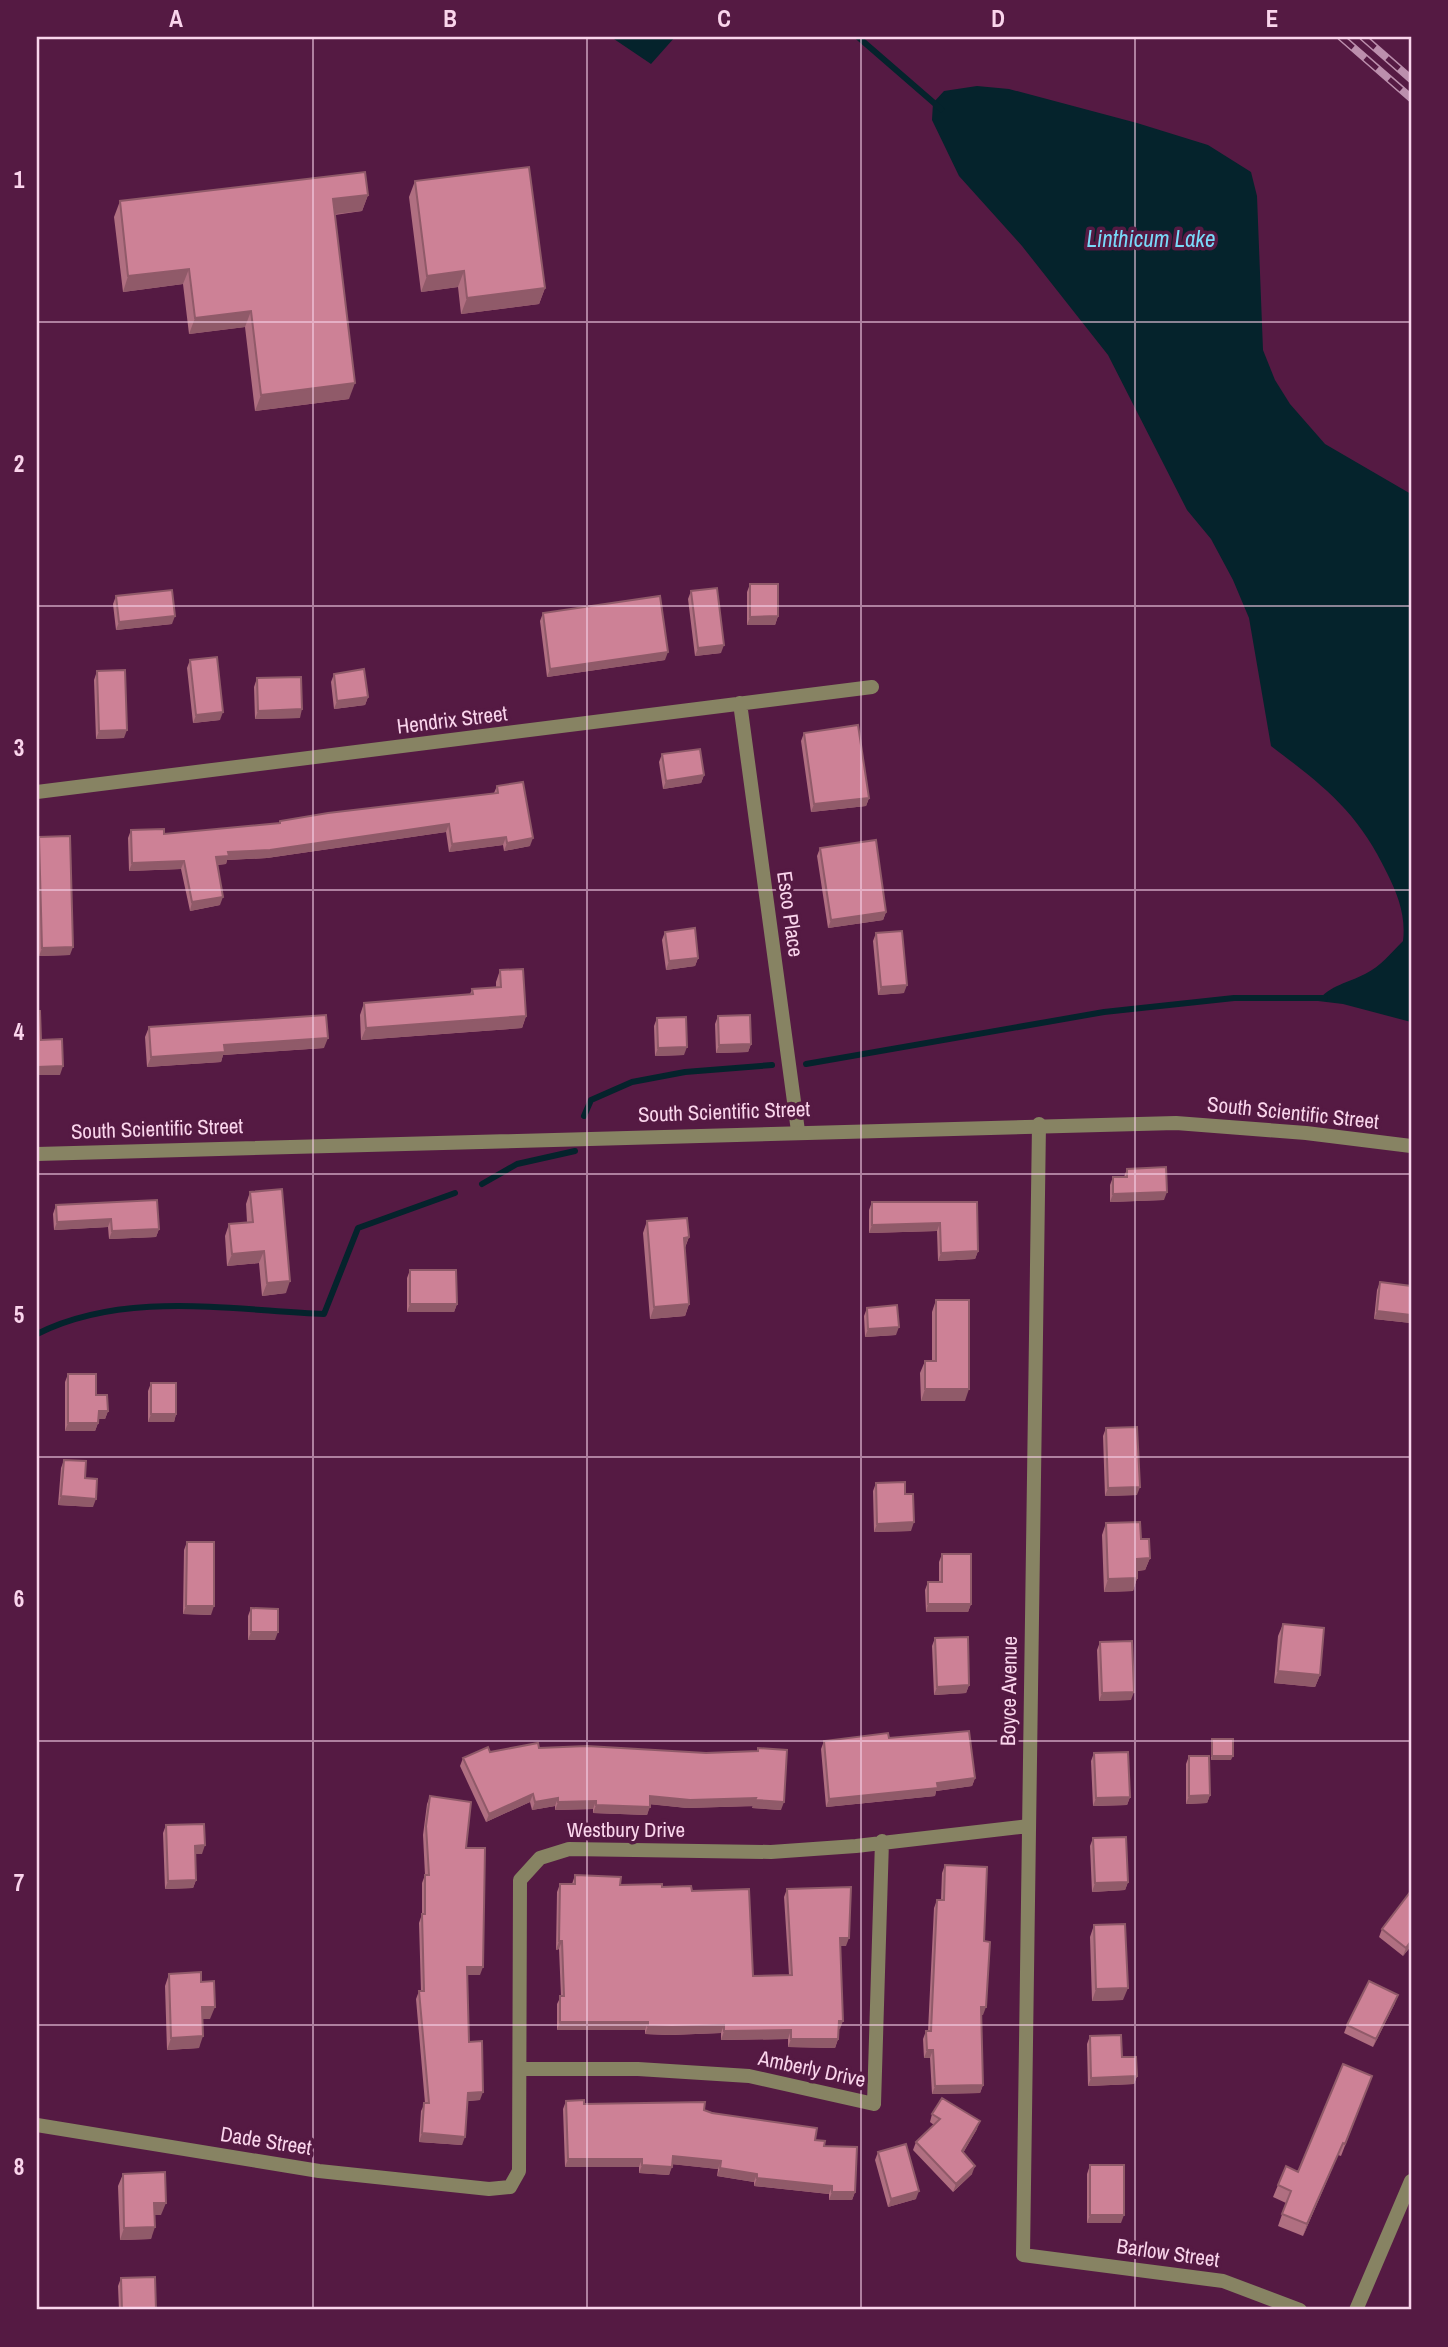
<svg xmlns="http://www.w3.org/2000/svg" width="1448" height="2347" font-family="'Archivo Narrow',sans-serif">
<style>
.water{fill:#05232c}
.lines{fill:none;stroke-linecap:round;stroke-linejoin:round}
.stream{stroke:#05232c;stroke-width:6}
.minor{stroke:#878363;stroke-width:14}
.tertiary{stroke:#878363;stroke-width:14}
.rail-casing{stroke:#bc8fad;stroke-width:8}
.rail{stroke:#551a43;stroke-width:5;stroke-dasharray:16;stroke-linecap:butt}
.wall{fill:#b06f81}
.shaded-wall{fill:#905a69}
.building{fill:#cd8196;stroke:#905a69;stroke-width:2}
.grid{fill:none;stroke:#fad5ec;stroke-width:2;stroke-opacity:0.55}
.labels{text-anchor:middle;stroke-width:7;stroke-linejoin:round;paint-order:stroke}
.street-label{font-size:21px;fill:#fad5ec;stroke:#551a43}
.water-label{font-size:23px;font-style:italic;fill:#79daf9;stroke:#551a43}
.neatline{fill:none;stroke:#fad5ec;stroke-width:2.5}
.grid-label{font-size:23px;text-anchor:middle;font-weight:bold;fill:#fad5ec}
</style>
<rect width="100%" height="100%" fill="#551a43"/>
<path class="water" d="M611 37H675L651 64Z
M977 86 1009 89 1137 123 1208 145 1251 172 1257 196 1263 350 1275 380 1290 404 1325 444 1411 494V1022L1343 1004 1318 1001C1330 985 1348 983 1365 974 1381 966 1391 953 1403 941 1406 916 1398 895 1387 873 1358 812 1324 786 1271 746L1249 618 1233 580 1211 539 1187 510 1108 355 1022 246 959 176 932 120 933 103 944 91Z"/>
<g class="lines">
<path class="stream" d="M858 37 941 109
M806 1064 1104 1012 1234 998H1325
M584 1116 591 1100 632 1082 685 1072 772 1065
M482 1184 517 1164 575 1151
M37 1334C124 1290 231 1310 324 1314L358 1228 455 1193"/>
<path class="minor" d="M740 703 798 1131
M37 792 872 687
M1039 1124 1023 2255 1223 2281 1300 2310
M520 2069H638L749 2076 874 2104 882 1841
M37 2125 319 2171 489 2189 510 2187 519 2171 520 1880 540 1858 569 1849 771 1852 856 1846 1029 1826
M1356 2310 1411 2181"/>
<path class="tertiary" d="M37 1154 1176 1123 1306 1133 1411 1146"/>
<g class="rail-casing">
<path id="rail" d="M1341 37 1411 98
M1363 37 1411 79"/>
</g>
<use href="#rail" class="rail"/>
</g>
<path class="wall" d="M415 181 545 288 539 304 461 314 458 287 421 292 409 197Z
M368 195 362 211 335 215 349 399 255 411 245 327 189 334 183 284 123 292 114 217 120 201Z
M750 584 778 616 775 625H747V592Z
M691 591 721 653 695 656 688 599Z
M116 596 172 624 116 630 113 604Z
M543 613 665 660 547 677 540 621Z
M190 660 220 720 193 723 187 668Z
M97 671 124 738 96 739 94 680Z
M334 674 368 697 365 705 334 709 331 682Z
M257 678 300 718 255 719 254 687Z
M804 733 869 798 866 806 811 812 801 741Z
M662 754 704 775 701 783 663 789 659 762Z
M497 786 530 846 504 851 503 845 449 852 446 832 267 858 227 860 226 864 217 865 220 905 190 911 181 869 129 871 128 838 131 830 164 834 279 824 280 821 494 793Z
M39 837 70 955 39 956 37 885V842Z
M820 848 886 912 883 920 828 928 817 856Z
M665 932 698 958 695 966 666 970 662 940Z
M876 933 904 993 878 995 873 941Z
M500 970 526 1016 522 1028 361 1040 360 1015 364 1003 470 994 472 989 496 987V982Z
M718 1016 751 1044 748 1052 716 1053 715 1024Z
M657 1018 684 1055 655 1056 654 1026Z
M149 1027 324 1048 223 1055 221 1062 147 1067 145 1037Z
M1127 1169 1164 1200 1110 1202V1185L1113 1177H1124Z
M250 1192 286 1293 262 1296 259 1263 227 1266 225 1236 229 1224 247 1222 246 1204Z
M872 1202H977L978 1251 975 1259 938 1261 937 1231 869 1233V1210Z
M56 1205 159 1229 156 1237 109 1239 108 1227 54 1230 53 1214Z
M647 1221 689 1237 685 1248 689 1304 685 1316 650 1319 643 1233Z
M410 1270 457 1304 454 1312H407V1278Z
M1380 1282 1411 1286V1323L1374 1319 1377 1290Z
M936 1300 965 1401H921L920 1373 925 1361H932V1312Z
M867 1308 896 1335 865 1337 864 1316Z
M68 1374 96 1395 108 1411 105 1419H98V1423L95 1431H65V1382Z
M151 1383 176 1414 174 1422H148V1391Z
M1106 1428 1137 1495 1105 1496 1103 1436Z
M64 1460 85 1478 93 1507 58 1505 61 1468Z
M876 1483 905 1494 911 1531 874 1532 873 1491Z
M1106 1523 1141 1539 1150 1558 1145 1570 1137 1571V1578L1133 1591 1104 1592 1102 1535Z
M187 1542 211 1615 183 1614 184 1550Z
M942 1554 971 1604 968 1612H926L925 1590 928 1582H939V1562Z
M251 1608 275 1640H248V1616Z
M1283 1624 1320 1675 1315 1687 1274 1683 1278 1636Z
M935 1638 969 1685 966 1693 934 1695 932 1646Z
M1100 1642 1131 1700 1099 1701 1097 1650Z
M889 1738 975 1778 972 1786 936 1791 935 1796 826 1807 821 1749 824 1741Z
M1212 1739 1231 1760H1211V1743Z
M539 1748 706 1753 757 1751 758 1748 781 1810 752 1808 753 1806 687 1808 650 1804 647 1815 593 1813V1809L555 1810V1806L532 1810 530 1802 486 1822 460 1766 463 1758 490 1752Z
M1094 1753 1130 1797 1127 1805 1093 1806 1091 1761Z
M1189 1756 1210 1795 1207 1803 1186 1804V1764Z
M430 1796 466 1848 480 1975H467L469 2042 480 2100 468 2101 462 2145 419 2142 421 2111 425 2103 416 1999 419 1991H421L419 1923 422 1914V1883L425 1875 423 1835 427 1804Z
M166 1825 202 1854H195L196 1880 193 1888 165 1889 163 1833Z
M1093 1838 1128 1882 1125 1890 1092 1892 1090 1846Z
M945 1865 984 1941 983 2015H981L983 2085 980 2093 932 2094 930 2058H924L923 2039 926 2031H928L934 1908 937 1900H941L942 1873Z
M575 1875 620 1885 662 1887 692 1891 753 1976 789 1975 784 1897 787 1889 846 1946H841L840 2029H839L838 2039 835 2048 788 2047V2039L721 2040V2033L670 2035 645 2034V2030H557V2004L561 1996 559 1949 556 1950 557 1892 560 1884H572Z
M1094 1925 1123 2000 1092 2001 1090 1937Z
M1382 1929 1411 1946 1403 1956 1379 1937Z
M169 1974 201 1982 210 2019H202L199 2048 167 2050 165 1986Z
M1395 2003 1373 2047 1344 2033 1347 2025Z
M1090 2036 1122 2057 1137 2076 1134 2084 1088 2086 1087 2044Z
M1372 2076 1341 2156 1338 2155 1303 2236 1278 2226 1286 2203 1273 2197 1278 2185 1298 2172Z
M566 2101 584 2104 704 2110 815 2140 824 2146 855 2192 852 2200H829V2194L754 2186V2182L717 2176 718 2169 672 2164 669 2175 639 2173V2167H565L563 2109Z
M932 2114 977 2129 963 2153 972 2174 953 2192 913 2150 916 2142 934 2125 930 2122Z
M878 2152 916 2199 888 2207 875 2160Z
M1090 2165 1121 2223H1087V2174Z
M123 2174 161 2215H155L151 2239 120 2240 118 2186Z
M121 2278 156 2310H119L118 2286Z"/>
<path class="shaded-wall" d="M368 195 362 211 327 215 333 199Z
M189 269 183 284 123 292 128 276Z
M464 271 458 287 421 292 427 276Z
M545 288 539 304 461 314 467 298Z
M251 311 245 327 189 334 195 318Z
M355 383 349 399 255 411 261 395Z
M175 616 172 624 116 630 119 622Z
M778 616 775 625H747L750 617Z
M724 645 721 653 695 656 698 648Z
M668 652 665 660 547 677 550 669Z
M368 697 365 705 334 709 337 701Z
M302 709 300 718 255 719 258 711Z
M223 712 220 720 193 723 196 715Z
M127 730 124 738 96 739 99 731Z
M704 775 701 783 663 789 666 781Z
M869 798 866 806 811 812 814 804Z
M449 824 446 832 267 858 227 860 226 864 213 865 216 857 228 852Z
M506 837 503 845 449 852 452 844Z
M533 838 530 846 504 851 507 843Z
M184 861 181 869 129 871 132 863Z
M223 897 220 905 190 911 192 902Z
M886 912 883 920 828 928 831 920Z
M73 947 70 955 39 956 42 948Z
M698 958 695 966 666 970 669 961Z
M907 985 904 993 878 995 881 987Z
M526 1016 522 1028 361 1040 366 1028Z
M328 1038 324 1048 223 1055 221 1062 147 1067 151 1057 224 1045Z
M751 1044 748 1052 716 1053 719 1045Z
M687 1047 684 1055 655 1056 658 1048Z
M63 1066 60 1075H37V1067Z
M1167 1192 1164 1200 1110 1202 1113 1194Z
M111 1219 108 1227 54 1230 57 1222Z
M940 1223 937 1231 869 1233 872 1225Z
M159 1229 156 1237 109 1239 112 1231Z
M689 1237 684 1249V1238Z
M264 1251 259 1263 227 1266 232 1254Z
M978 1251 975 1259 938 1261 941 1253Z
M290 1281 286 1293 262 1296 267 1283Z
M410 1304H457L454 1312H407Z
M689 1304 685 1316 650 1319 654 1307Z
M1377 1311 1411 1315V1323L1374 1319Z
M899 1327 896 1335 865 1337 868 1329Z
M925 1389H969L965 1401H921Z
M99 1411H108L105 1419H96Z
M151 1414H176L174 1422H148Z
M68 1423H98L95 1431H65Z
M1140 1487 1137 1495 1105 1496 1108 1488Z
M61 1496 96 1499 93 1507 58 1505Z
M914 1522 911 1531 874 1532 877 1524Z
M1150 1558 1145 1570 1132 1571 1137 1559Z
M1137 1578 1133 1591 1104 1592 1108 1579Z
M928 1604H971L968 1612H926Z
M186 1606H214L211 1615 183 1614Z
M251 1632H278L275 1640H248Z
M1278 1671 1320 1675 1315 1687 1274 1683Z
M969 1685 966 1693 934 1695 937 1687Z
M1134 1692 1131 1700 1099 1701 1102 1693Z
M1212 1756H1233L1231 1760H1211Z
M975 1778 972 1786 936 1791 935 1796 826 1807 829 1799Z
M533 1794 530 1802 486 1822 489 1814Z
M1210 1795 1207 1803 1186 1804 1189 1796Z
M650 1796 756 1798 753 1806 687 1808 647 1804Z
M1130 1797 1127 1805 1093 1806 1096 1798Z
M558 1798 555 1806 532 1810 535 1802Z
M755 1800 784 1802 781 1810 752 1808Z
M596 1801 593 1809 555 1810 558 1802Z
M596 1805 650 1807 647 1815 593 1813Z
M205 1845 202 1854H192L195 1846Z
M196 1880 193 1888 165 1889 168 1881Z
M1128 1882 1125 1890 1092 1892 1095 1883Z
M840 1938H849L846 1946H837Z
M559 1941H562L559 1949 556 1950Z
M1411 1941V1946L1403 1956 1406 1948Z
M467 1967H483L480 1975H464Z
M1128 1988 1123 2000 1092 2001 1096 1989Z
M1398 1995 1395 2003 1373 2047 1376 2039Z
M202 2007H215L210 2019H197Z
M981 2007H986L983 2015H978Z
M839 2021H843L840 2029H836Z
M560 2022H648L645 2030H557Z
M724 2025 721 2033 670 2035 645 2034 648 2026Z
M791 2030 788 2039 721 2040 724 2031Z
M203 2036 199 2048 167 2050 171 2038Z
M791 2039H838L835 2048 788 2047Z
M927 2050H933L930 2058H924Z
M1137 2076 1134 2084 1088 2086 1091 2078Z
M983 2085 980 2093 932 2094 935 2086Z
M483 2092 480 2100 465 2101 468 2093Z
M980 2121 977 2129 959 2160 962 2151Z
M422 2133 465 2137 462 2145 419 2142Z
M1343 2143 1338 2155 1303 2236 1307 2224Z
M673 2156 721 2161 718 2169 670 2164Z
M568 2159H642L639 2167H565Z
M642 2165 672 2167 669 2175 639 2173Z
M975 2166 972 2174 953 2192 956 2184Z
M720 2168 757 2174 754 2182 717 2176Z
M757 2178 832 2186 829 2194 754 2186Z
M919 2191 916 2199 888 2207 891 2199Z
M832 2192H855L852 2200H829Z
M154 2203H166L161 2215H150Z
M1090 2215H1124L1121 2223H1087Z
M155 2227 151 2239 120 2240 124 2228Z"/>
<path class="building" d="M529 167 545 288 467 298 464 271 427 276 415 181Z
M365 172 368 195 333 199 355 383 261 395 251 311 195 318 189 269 128 276 120 201Z
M750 584H778V616L750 617Z
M717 588 724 645 698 648 691 591Z
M172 590 175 616 119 622 116 596Z
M660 596 668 652 550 669 543 613Z
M217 657 223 712 196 715 190 660Z
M364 669 368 697 337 701 334 674Z
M125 670 127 730 99 731 97 671Z
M301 677 302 709 258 711 257 678Z
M858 725 869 798 814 804 804 733Z
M700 749 704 775 666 781 662 754Z
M523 782 533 838 507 843 506 837 452 844 449 824 270 850 228 852 229 856 216 857 223 897 192 902 184 861 132 863 131 830 164 829V834L280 823V821L328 813 498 793 497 786Z
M70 836 73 947 42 948 39 837Z
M876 840 886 912 831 920 820 848Z
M695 928 698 958 669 961 665 932Z
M902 931 907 985 881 987 876 933Z
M523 969 526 1016 366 1028 364 1003 473 994 472 989 501 987 500 970Z
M37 1011H40L41 1040 62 1039 63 1066 37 1067Z
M326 1015 328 1038 224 1045 225 1052 151 1057 149 1027Z
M750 1015 751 1044 719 1045 718 1016Z
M686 1017 687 1047 658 1048 657 1018Z
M1166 1167 1167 1192 1113 1194V1177H1127V1169Z
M282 1189 290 1281 267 1283 264 1251 232 1254 229 1224 253 1222 250 1192Z
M157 1200 159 1229 112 1231 111 1219 57 1222 56 1205Z
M872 1202H977L978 1251 941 1253 940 1223 872 1225Z
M687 1218 689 1237 684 1238 689 1304 654 1307 647 1221Z
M410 1270H456L457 1304H410Z
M1380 1282 1411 1286V1315L1377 1311Z
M936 1300H969V1389H925V1361H936Z
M897 1305 899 1327 868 1329 867 1308Z
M68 1374H96V1395H107L108 1411H99L98 1423H68Z
M151 1383H176V1414H151Z
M1137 1427 1140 1487 1108 1488 1106 1428Z
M64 1460 86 1461 85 1478 97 1479 96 1499 61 1496Z
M905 1482V1494H913L914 1522 877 1524 876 1483Z
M1140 1522 1141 1539H1149L1150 1558 1137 1559V1578L1108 1579 1106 1523Z
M187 1542H214V1606H186Z
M942 1554H971V1604H928V1582H942Z
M251 1608 278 1609V1632H251Z
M1283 1624 1324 1628 1320 1675 1278 1671Z
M968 1637 969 1685 937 1687 935 1638Z
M1132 1641 1134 1692 1102 1693 1100 1642Z
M969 1731 975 1778 937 1783 938 1788 829 1799 824 1741 888 1733 889 1738Z
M1212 1739H1233V1756H1212Z
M538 1743 539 1748 587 1746 706 1753 758 1751V1748L787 1750 784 1802 755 1800 756 1798 690 1800 650 1796V1807L596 1805V1801L558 1802V1798L535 1802 533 1794 489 1814 463 1758 488 1747 490 1752Z
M1128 1752 1130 1797 1096 1798 1094 1753Z
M1189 1756H1209L1210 1795 1189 1796Z
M430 1796 471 1802 466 1848H485L483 1967H467L469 2042 482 2041 483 2092 468 2093 465 2137 422 2133 424 2103H429L419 1991H424L422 1914H425V1875H429L426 1826Z
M204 1824 205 1845 195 1846 196 1880 168 1881 166 1825Z
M1126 1837 1128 1882 1095 1883 1093 1838Z
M945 1865 987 1867 984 1941 990 1942 986 2007H981L983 2085 935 2086 933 2050H927L926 2031H931L937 1900H944Z
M575 1875 621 1877 620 1885 662 1884V1887L691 1886 692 1891 749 1889 753 1976 792 1975 787 1889 851 1887 849 1938H840L843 2021H839L838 2039H791V2030L724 2031V2025L672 2027 648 2026V2022H560V1996H564L562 1941H559L560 1884H575Z
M1411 1891V1941L1406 1948 1382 1929Z
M1125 1924 1128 1988 1096 1989 1094 1925Z
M201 1972V1982L214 1981 215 2007H202L203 2036 171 2038 169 1974Z
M1369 1981 1398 1995 1376 2039 1347 2025Z
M1121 2035 1122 2057H1136L1137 2076 1091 2078 1090 2036Z
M1343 2064 1372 2076 1345 2144 1343 2143 1307 2224 1282 2214 1291 2191 1278 2185 1286 2166 1298 2172Z
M942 2098 980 2121 962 2151 975 2166 956 2184 916 2142 940 2119 932 2114Z
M584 2100V2104L705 2102 704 2110 712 2113 817 2128 815 2140 825 2141 824 2146 857 2147 855 2192H832V2186L757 2178V2174L720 2168 721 2161 673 2156 672 2167 642 2165V2159H568L566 2101Z
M906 2144 919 2191 891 2199 878 2152Z
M1090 2165H1124V2215H1090Z
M165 2172 166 2203H154L155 2227 124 2228 123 2174Z
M155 2277 156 2310H122L121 2278Z"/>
<path class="grid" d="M313 37V2310M587 37V2310M861 37V2310M1135 37V2310M37 322H1411M37 606H1411M37 890H1411M37 1174H1411M37 1457H1411M37 1741H1411M37 2025H1411"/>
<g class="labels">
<g class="street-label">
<text transform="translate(452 720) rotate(-7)" y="7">Hendrix Street</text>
<text transform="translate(790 914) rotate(82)" y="7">Esco Place</text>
<text transform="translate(724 1112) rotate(-2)" y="7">South Scientific Street</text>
<text transform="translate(1293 1113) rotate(6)" y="7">South Scientific Street</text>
<text transform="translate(157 1129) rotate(-2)" y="7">South Scientific Street</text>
<text transform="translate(1009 1691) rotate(-89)" y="7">Boyce Avenue</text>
<text x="626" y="1837">Westbury Drive</text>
<text transform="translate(812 2069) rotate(12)" y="7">Amberly Drive</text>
<text transform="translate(266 2141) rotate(9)" y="7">Dade Street</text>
<text transform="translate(1168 2253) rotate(8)" y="7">Barlow Street</text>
</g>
<g class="water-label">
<text x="1151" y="247">Linthicum Lake</text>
</g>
</g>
<rect width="1448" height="2347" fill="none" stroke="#551a43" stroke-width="77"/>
<rect x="38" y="38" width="1372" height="2270" class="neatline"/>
<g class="grid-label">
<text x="176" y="27">A</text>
<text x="450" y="27">B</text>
<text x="724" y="27">C</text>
<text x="998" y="27">D</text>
<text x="1272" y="27">E</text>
<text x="19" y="188">1</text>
<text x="19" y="472">2</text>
<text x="19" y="756">3</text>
<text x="19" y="1040">4</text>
<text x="19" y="1323">5</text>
<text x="19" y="1607">6</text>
<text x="19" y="1891">7</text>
<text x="19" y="2175">8</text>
</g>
</svg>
